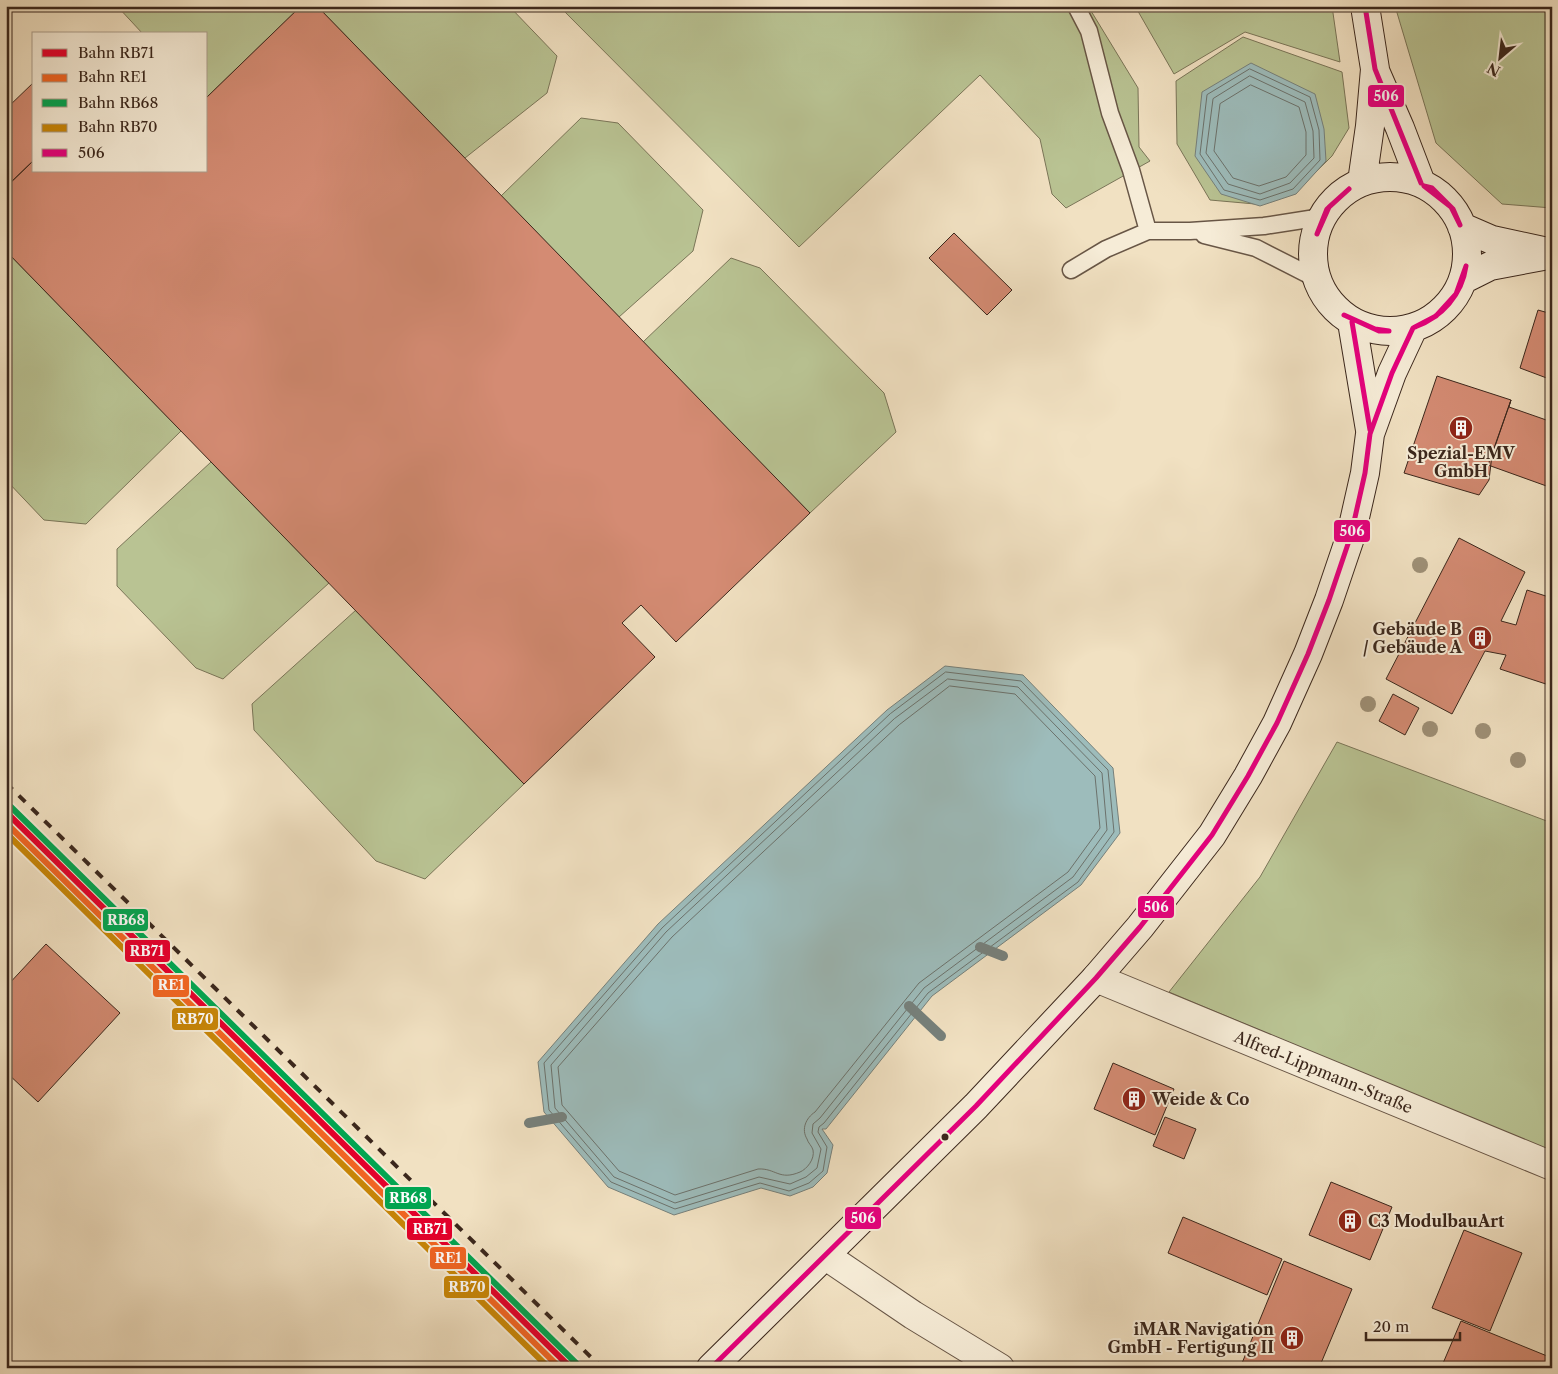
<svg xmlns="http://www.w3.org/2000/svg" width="1558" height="1374" font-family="'Libre Caslon Text',serif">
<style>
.green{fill:#b9c393;stroke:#7a7558}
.water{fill:#9dbcbb;stroke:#76807b}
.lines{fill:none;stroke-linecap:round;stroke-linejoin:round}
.shore{stroke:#6c726c;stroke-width:1}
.stream{stroke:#76807b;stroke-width:10}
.building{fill:#d48b73;stroke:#3b271c}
.lane-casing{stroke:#685646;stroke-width:19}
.street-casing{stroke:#685646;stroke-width:30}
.secondary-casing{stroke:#3b271c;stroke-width:30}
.lane{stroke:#f6ecd7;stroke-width:16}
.street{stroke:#f6ecd7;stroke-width:28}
.secondary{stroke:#f6ecd7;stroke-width:28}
.rail{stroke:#3b271c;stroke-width:4;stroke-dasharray:9 9;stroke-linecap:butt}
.bus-1-casing{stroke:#f6ecd7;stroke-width:9}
.bus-1{stroke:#e5007d;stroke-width:5}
.rail-1-casing{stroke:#f6ecd7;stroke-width:10}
.rail-2-casing{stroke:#f6ecd7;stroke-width:10}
.rail-3-casing{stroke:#f6ecd7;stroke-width:10}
.rail-4-casing{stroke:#f6ecd7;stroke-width:10}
.rail-1{stroke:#e4002b;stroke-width:6}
.rail-2{stroke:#f26522;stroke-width:6}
.rail-3{stroke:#00a651;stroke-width:6}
.rail-4{stroke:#c88607;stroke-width:6}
.tree{fill:#9e9077}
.bus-dot{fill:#3b271c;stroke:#f6ecd7;stroke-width:2}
.labels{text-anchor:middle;stroke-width:4;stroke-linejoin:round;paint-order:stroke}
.poi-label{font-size:16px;font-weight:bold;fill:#3b271c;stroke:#f6ecd7;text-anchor:end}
.street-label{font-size:16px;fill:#3b271c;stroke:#f6ecd7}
.line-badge{stroke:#f6ecd7;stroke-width:2}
.badge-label{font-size:14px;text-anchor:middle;font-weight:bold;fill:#fff}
</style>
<rect width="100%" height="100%" fill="#f1e1c2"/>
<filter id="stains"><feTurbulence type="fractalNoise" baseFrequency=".004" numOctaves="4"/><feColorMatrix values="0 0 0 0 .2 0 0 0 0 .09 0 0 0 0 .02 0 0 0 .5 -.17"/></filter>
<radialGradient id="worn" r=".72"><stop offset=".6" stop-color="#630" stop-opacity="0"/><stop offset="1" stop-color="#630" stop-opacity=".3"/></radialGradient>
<path class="green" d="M117 6H301L206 98V34H143Z
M317 6H509L557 56 547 93 465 158Z
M559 6H1088L1138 88 1139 147 1150 161 1066 208 1052 194 1040 139 980 75 799 247Z
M1135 6H1332L1340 62 1245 32 1174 74Z
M1395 6H1552V208L1502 204 1436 143Z
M1243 37 1342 72 1349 128 1332 156 1294 194 1255 204 1210 200 1177 144 1176 81Z
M581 118 618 123 703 210 693 251 619 317 501 196Z
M6 251 181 431 86 524 44 520 6 480Z
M731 258 760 268 884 393 896 432 810 513 643 342Z
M211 462 329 583 223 679 196 668 117 586V549Z
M356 610 524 784 425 879 376 861 254 730 252 704Z
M1337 742 1552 823V1153L1169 992 1260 877Z"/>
<path class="water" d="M1251 63 1315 94 1324 129 1326 161 1296 194 1260 206 1221 194 1195 156 1202 92Z
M945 666 1023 675 1113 768 1120 833 1081 885 932 996 826 1129H822L833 1145 827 1173 813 1187 790 1196 761 1188 674 1215 608 1187 544 1112 538 1062 658 924 887 710Z"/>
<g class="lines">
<path class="shore" d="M1250 69 1310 97 1319 130 1320 160 1293 189 1260 200 1224 190 1200 154 1207 95Z
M1250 76 1305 102 1313 131 1314 158 1290 183 1260 194 1228 184 1206 153 1213 99Z
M1251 85 1299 107 1306 132V155L1286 177 1259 186 1233 178 1214 151 1220 104Z
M946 672 1021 681 1108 770 1114 832 1078 882 928 993 824 1123 819 1127 818 1132 827 1147 823 1171 809 1183 789 1191 760 1183 675 1209 611 1182 549 1110 544 1063 662 928 890 714Z
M948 679 1018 687 1102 773 1107 830 1073 877 924 988 820 1118 813 1124 812 1133 821 1149 817 1168 806 1177 790 1184 759 1177 675 1203 614 1177 555 1108 551 1065 666 932 894 719Z
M950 686 1015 694 1095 776 1100 828 1068 872 919 983 815 1112C806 1118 801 1129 807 1139 808 1143 812 1146 813 1150 815 1159 807 1169 800 1172 779 1181 776 1168 758 1169L675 1195 619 1171 562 1105 558 1067 672 937 899 725Z"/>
<path class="stream" d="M980 947 1003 956
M909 1006 941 1036
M529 1123 562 1117"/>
</g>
<path class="building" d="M301 6H317L810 513 676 642 641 605 622 623 655 657 524 784 6 251V187L34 160V171H206V98Z
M34 82V160L6 187V109Z
M954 233 1012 290 987 315 929 258Z
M1538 310 1552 314V380L1520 368Z
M1437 376 1511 400 1492 455 1489 480 1479 495 1404 473Z
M1511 400 1509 407 1552 422V488L1488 465Z
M1459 538 1525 572 1501 621 1516 625 1527 590 1552 598V686L1500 669 1506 655 1485 651 1452 714 1386 679Z
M1393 694 1419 708 1405 735 1379 721Z
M46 944 120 1013 38 1102 6 1072V987Z
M1113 1063 1174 1089 1155 1135 1094 1109Z
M1165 1117 1196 1129 1184 1159 1153 1146Z
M1331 1182 1392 1207 1370 1260 1309 1235Z
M1183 1217 1282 1259 1267 1295 1168 1253Z
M1464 1230 1522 1253 1490 1331 1432 1308Z
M1284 1261 1352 1289 1319 1368H1240Z
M1461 1321 1552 1358V1368H1441Z"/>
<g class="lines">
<g class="lane-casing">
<path id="lane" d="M1076 6 1089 31 1110 113 1131 170 1148 231
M1204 235 1256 248 1317 279
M1071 270 1106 249 1148 231H1190L1264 226 1322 217"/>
</g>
<g class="street-casing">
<g id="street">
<path id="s1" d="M1096 978 1552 1166"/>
<path d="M826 1256 913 1315 1000 1368"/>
</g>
</g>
<g class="secondary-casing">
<path id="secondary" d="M1376 73 1400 128 1421 183
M1313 254a77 77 0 1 1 154 0a77 77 0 1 1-154 0Z
M1362 182 1370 126 1375 69 1365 6
M1462 227 1492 240 1552 253
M1464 279 1490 266 1543 256
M1352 322 1370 430
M711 1368 976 1106 1096 978 1140 927 1212 835 1248 776 1277 723 1308 654 1329 600 1351 535 1365 473 1370 434 1392 373 1413 328"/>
</g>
<use href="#lane" class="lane"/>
<use href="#street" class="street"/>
<use href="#secondary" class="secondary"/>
<path class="rail" d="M6 783 602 1368"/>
<g class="bus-1-casing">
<path id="bus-1" d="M1365 6 1375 69 1421 183
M1424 186 1432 188 1453 209 1460 225
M1424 186 1451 207 1460 225
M1317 234 1327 209 1349 189
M1317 234 1329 207 1349 189
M1344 315 1375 329 1389 331
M1344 315 1379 331H1389
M1352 322 1370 430
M1415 327 1436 316 1456 294 1466 266
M1415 327C1442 317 1462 295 1466 266
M711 1368 976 1106 1096 978 1140 927 1212 835 1248 776 1277 723 1308 654 1329 600 1351 535 1365 473 1370 434 1392 373 1413 328"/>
</g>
<use href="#bus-1" class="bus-1"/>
<g class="rail-1-casing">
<path id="rail-1" d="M6 812 571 1368"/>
</g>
<g class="rail-2-casing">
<path id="rail-2" d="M6 823 560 1368"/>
</g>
<g class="rail-3-casing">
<path id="rail-3" d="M11 807 576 1363"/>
</g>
<g class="rail-4-casing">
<path id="rail-4" d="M6 833 549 1368"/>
</g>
<use href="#rail-1" class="rail-1"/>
<use href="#rail-2" class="rail-2"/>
<use href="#rail-3" class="rail-3"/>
<use href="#rail-4" class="rail-4"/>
</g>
<g class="tree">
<circle cx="1420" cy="565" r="8"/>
<circle cx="1368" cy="704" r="8"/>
<circle cx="1430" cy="729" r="8"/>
<circle cx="1483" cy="731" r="8"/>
<circle cx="1518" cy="760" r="8"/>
</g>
<defs>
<g id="building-disc" transform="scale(1.25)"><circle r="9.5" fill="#8f2418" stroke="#f6ecd7"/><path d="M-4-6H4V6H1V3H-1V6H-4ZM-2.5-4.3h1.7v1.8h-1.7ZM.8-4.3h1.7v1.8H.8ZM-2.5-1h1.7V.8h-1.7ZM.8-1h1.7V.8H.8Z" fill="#fff"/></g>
</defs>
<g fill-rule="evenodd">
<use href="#building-disc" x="1461" y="428"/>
<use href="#building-disc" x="1480" y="638"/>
<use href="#building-disc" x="1134" y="1099"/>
<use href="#building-disc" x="1350" y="1221"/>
<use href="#building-disc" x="1292" y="1338"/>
</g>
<circle class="bus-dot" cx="945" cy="1137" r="4.5"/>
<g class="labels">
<g class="poi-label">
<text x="1461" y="459" text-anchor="middle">Spezial-EMV<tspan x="1461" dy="18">GmbH</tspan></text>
<text x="1462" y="635">Gebäude B<tspan x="1462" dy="18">/ Gebäude A</tspan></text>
<text x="1152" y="1105" text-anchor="start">Weide &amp; Co</text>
<text x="1368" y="1227" text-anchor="start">C3 ModulbauArt</text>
<text x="1274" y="1335">iMAR Navigation<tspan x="1274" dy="18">GmbH - Fertigung II</tspan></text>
</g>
<g class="street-label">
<text dy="6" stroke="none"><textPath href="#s1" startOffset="246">Alfred-Lippmann-Straße</textPath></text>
</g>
</g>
<g class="line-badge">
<rect x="1367" y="84" width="38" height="24" rx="5" fill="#e5007d"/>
<rect x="1333" y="519" width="38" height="24" rx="5" fill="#e5007d"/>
<rect x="1137" y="895" width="38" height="24" rx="5" fill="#e5007d"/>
<rect x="102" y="908" width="47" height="24" rx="5" fill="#00a651"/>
<rect x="124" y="939" width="47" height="24" rx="5" fill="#e4002b"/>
<rect x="152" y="974" width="38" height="24" rx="5" fill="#f26522"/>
<rect x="171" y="1007" width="48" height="24" rx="5" fill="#c88607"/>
<rect x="384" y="1186" width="48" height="24" rx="5" fill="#00a651"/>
<rect x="844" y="1206" width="38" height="24" rx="5" fill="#e5007d"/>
<rect x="406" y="1217" width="47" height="24" rx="5" fill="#e4002b"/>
<rect x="429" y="1246" width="38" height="24" rx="5" fill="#f26522"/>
<rect x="443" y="1275" width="47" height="24" rx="5" fill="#c88607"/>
</g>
<g class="badge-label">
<text x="1386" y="101">506</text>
<text x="1352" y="536">506</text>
<text x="1156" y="912">506</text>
<text x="126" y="925">RB68</text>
<text x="147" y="956">RB71</text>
<text x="171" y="990">RE1</text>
<text x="195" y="1024">RB70</text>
<text x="408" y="1203">RB68</text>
<text x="863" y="1223">506</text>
<text x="430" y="1234">RB71</text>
<text x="448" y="1263">RE1</text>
<text x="467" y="1292">RB70</text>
</g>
<rect width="1558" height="1374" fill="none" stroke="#f1e1c2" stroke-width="25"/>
<rect x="8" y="8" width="1543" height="1359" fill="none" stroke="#3b271c" stroke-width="2.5"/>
<rect x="12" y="12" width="1533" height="1349" fill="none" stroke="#3b271c"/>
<rect x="32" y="32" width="175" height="140" fill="#f6ecd7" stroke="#ab9d8c"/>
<rect x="42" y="49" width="25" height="8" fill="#e4002b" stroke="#ab9d8c"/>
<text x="78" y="58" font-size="15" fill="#3b271c">Bahn RB71</text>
<rect x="42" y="74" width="25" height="8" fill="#f26522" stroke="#ab9d8c"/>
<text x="78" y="82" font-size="15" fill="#3b271c">Bahn RE1</text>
<rect x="42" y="99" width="25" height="8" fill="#00a651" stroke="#ab9d8c"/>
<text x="78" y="108" font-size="15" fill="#3b271c">Bahn RB68</text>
<rect x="42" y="124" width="25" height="8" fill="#c88607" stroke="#ab9d8c"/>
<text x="78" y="132" font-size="15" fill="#3b271c">Bahn RB70</text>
<rect x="42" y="149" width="25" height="8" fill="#e5007d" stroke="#ab9d8c"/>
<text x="78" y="158" font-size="15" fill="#3b271c">506</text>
<g transform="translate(1500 58) rotate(208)" stroke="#f6ecd7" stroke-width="4" paint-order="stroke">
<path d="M0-4L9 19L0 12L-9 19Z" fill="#3b271c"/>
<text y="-8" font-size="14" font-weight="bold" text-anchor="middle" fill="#3b271c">N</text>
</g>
<path d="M1366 1332v8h94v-8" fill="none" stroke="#3b271c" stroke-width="2.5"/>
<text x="1373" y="1332" font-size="15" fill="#3b271c" stroke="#f6ecd7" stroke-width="4" paint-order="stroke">20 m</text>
<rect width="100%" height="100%" filter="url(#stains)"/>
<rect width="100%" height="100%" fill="url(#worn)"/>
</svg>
